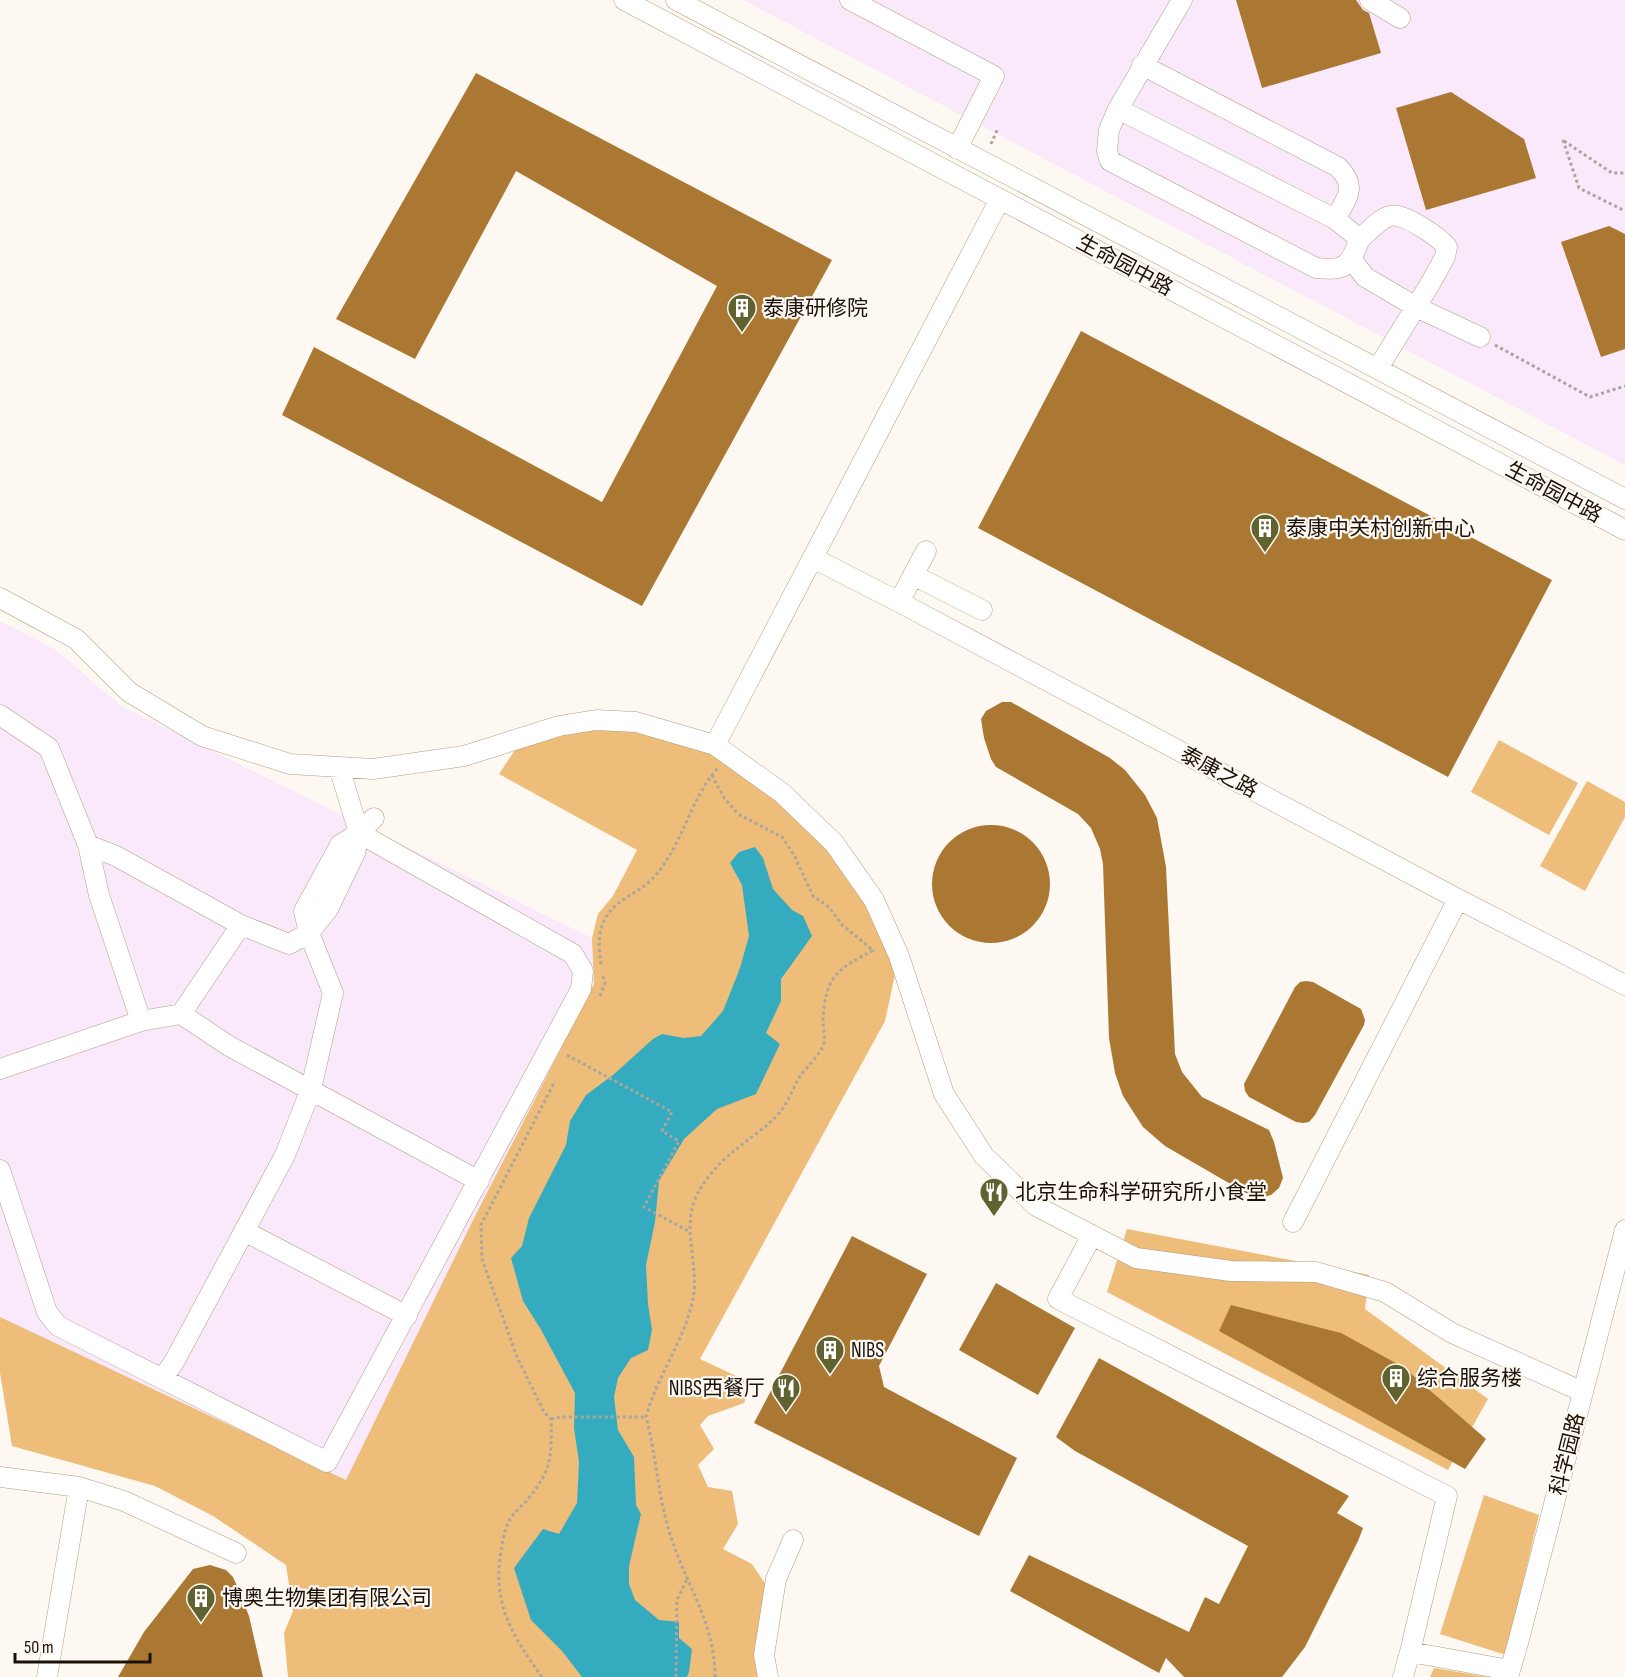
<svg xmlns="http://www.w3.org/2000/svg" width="1625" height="1677" font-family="'Sofia Sans Condensed','Noto Sans SC',sans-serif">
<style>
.industrial{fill:#f9e9fb}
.green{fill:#edbd79}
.water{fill:#35abc0}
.building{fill:#aa7833}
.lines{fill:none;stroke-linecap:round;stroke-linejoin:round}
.minor-casing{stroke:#b39e82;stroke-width:21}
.path{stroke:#aba59d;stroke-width:3;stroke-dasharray:3 3;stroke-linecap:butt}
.minor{stroke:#fff;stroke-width:20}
.labels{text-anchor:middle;stroke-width:4.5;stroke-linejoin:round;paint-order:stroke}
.street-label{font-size:21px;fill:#1a1207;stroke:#fdf8f2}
.poi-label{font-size:21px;fill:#1a1207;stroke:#fdf8f2;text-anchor:start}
</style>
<rect width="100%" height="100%" fill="#fdf8f2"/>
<path class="industrial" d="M743 0H1625V465Z
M0 621 56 650 121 706 592 938 594 984 475 1216 346 1480 0 1317Z"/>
<path class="green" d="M596 720 715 745 834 843 899 956 885 1021 700 1359 751 1383 744 1403 708 1416 700 1425 714 1449 698 1465 708 1487 732 1491 738 1524 723 1549 752 1564 774 1597 768 1677H288L284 1633 293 1611 286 1565 213 1516 155 1486 12 1446 0 1373V1317L346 1480 475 1216 594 984 592 938 598 914 613 896 637 850 499 774 515 750Z
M1499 740 1578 783 1549 835 1471 792Z
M1587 781 1625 802V817L1585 891 1540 866Z
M1127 1229 1369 1275 1365 1309 1488 1399 1448 1470 1107 1292Z
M1484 1495 1539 1515 1506 1655 1440 1634Z
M1434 1668 1488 1677H1430Z"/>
<path class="water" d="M755 847 763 858 773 889 792 910 803 916 812 936 781 979V1001L766 1033 780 1044 756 1094 717 1109 684 1139 659 1181 655 1222 646 1265 648 1304 652 1330 648 1350 631 1358 618 1378 614 1397 618 1430 634 1457 636 1505 641 1514 629 1566V1584L635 1600 659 1620 679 1622V1638L692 1649 689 1672 687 1677H582L562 1651 531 1620 514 1568 543 1529 559 1534 577 1503 579 1462 574 1428 575 1393 540 1328 523 1301 511 1258 522 1246 529 1218 566 1145 570 1121 586 1095 613 1075 653 1039 662 1034 684 1038 701 1036 723 1011 740 968 749 936 742 885 730 863 739 852Z"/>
<path class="building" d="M1236 0H1356L1363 10 1369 13 1381 53 1262 88Z
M476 73 832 260 642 606 282 415 314 347 602 502 717 286 516 171 415 359 336 319Z
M1451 92 1524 139 1536 178 1426 210 1396 108Z
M1609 226 1625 234V349L1601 357 1561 242Z
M1081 331 1552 580 1448 777 978 528Z
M1002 702H1011L1110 758 1125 770 1145 795 1157 818 1166 867 1175 1054 1182 1072 1202 1097 1269 1130 1274 1142 1283 1178 1279 1188 1271 1195 1259 1198 1246 1193 1165 1146 1143 1127 1123 1096 1115 1073 1109 1038 1103 864 1100 849 1091 828 1078 814 996 767 991 759 984 738 981 719 986 711Z
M932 884a59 59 0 1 1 118 0a59 59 0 1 1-118 0Z
M1306 981 1313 982 1361 1009 1365 1020 1364 1025 1315 1115 1309 1122 1303 1123 1296 1122 1249 1097 1245 1091 1244 1084 1295 987 1300 982Z
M852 1236 927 1274 879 1366 884 1387 1017 1458 979 1536 754 1423Z
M996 1283 1075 1328 1038 1395 959 1350Z
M1231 1305 1341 1333 1403 1367 1486 1439 1465 1469 1219 1331Z
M1099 1358 1349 1496 1337 1513 1363 1528 1358 1541 1305 1647 1282 1677H1184L1166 1658 1159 1673 1010 1591 1029 1555 1189 1632 1205 1597 1219 1604 1248 1546 1075 1451 1056 1437Z
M210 1565 226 1570 233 1577 237 1586 249 1616 263 1677H118L144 1632 193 1569Z"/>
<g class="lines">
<g class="minor-casing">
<path id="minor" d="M624 0 1625 530
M676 0 1625 499
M850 0 994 76 957 149
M1370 0 1400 18
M1142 65 1338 167C1358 187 1347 198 1335 219L1360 239C1349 266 1347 271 1316 268L1110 161 1107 151 1109 130 1118 109 1182 0
M1118 109 1335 219
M1360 239C1368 232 1379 219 1390 216 1403 212 1439 237 1447 247L1445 257 1430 284 1378 368
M1352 260 1365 277 1416 307 1480 337
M813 558 899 602 1458 899 1625 985
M913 575 982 610
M0 598 76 639 129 692 202 736 290 764 373 769 464 756 559 726 596 720 636 722 715 745 782 793 834 843 874 900 899 956 944 1094 984 1156 1036 1206 1136 1258 1231 1271 1316 1272 1385 1292 1452 1333 1583 1392
M899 602 926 551
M0 715 49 748 88 845 99 895 141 1021 181 1014 229 1046 479 1181
M715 745 1000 199
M88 845 116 856 241 925 289 944 309 933 328 909 355 853 359 833 339 767
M181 1014 241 925
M0 1069 141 1021
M0 1170 47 1312 58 1326 327 1462 581 989 583 971 573 954 359 833
M1293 1222 1458 899
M244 1231 407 1316
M1092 1235 1058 1299 1447 1496 1410 1652 1510 1670
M162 1379 174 1362 285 1155 311 1089 333 993 309 933 304 911 340 845 359 833 374 818
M0 1477 79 1487 124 1501 236 1553
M47 1677 79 1487
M768 1677 764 1655 776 1579 793 1540
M1403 1677 1410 1652
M1508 1677 1518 1643 1625 1230"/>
</g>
<path class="path" d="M1563 140 1579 188 1625 211
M1564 141 1612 173H1625
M991 144 998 128
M1495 345 1590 397 1625 386
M712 775 724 798 738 814 782 837 794 855 813 896 829 907 841 924 874 951
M601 964C599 949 597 933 605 919 616 898 639 894 653 878 683 846 689 800 718 768
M600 996 605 983 602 973
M567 1055 672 1112 662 1131 679 1141 644 1207 690 1232
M551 1419 560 1417H645
M542 1677C512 1635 492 1604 501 1551 503 1539 505 1526 512 1516 517 1510 523 1505 528 1499 552 1470 552 1456 551 1419L544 1412 517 1357 482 1259 481 1225 555 1081
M676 1677 677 1600 688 1577
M715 1677C715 1621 685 1584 670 1534 658 1496 656 1455 646 1417 656 1378 683 1343 692 1303 700 1272 685 1240 692 1208 698 1185 720 1161 739 1147 753 1135 772 1124 783 1108 790 1098 794 1086 800 1076 807 1066 822 1054 824 1042 825 1035 823 1027 823 1020 825 975 839 968 876 949"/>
<use href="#minor" class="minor"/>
</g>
<defs>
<g id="building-pin" transform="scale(1.5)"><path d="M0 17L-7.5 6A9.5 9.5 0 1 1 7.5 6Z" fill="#60622f" stroke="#fdf8f2"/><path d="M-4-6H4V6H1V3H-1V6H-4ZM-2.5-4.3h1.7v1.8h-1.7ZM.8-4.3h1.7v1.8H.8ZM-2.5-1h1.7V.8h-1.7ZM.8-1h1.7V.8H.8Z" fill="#fff"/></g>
<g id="restaurant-pin" transform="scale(1.5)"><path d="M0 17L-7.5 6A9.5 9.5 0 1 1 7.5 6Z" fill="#60622f" stroke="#fdf8f2"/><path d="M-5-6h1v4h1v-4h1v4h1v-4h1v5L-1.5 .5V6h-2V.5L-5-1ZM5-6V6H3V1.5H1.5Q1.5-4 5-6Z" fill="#fff"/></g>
</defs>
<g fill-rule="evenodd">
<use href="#building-pin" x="742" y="308"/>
<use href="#building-pin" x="1265" y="528"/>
<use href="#restaurant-pin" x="994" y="1192"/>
<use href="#building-pin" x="830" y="1350"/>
<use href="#building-pin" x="1396" y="1378"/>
<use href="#restaurant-pin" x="786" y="1388"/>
<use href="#building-pin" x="201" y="1598"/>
</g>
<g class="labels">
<g class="street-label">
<text transform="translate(1125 265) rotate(28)" y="7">生命园中路</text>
<text transform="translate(1554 492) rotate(28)" y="7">生命园中路</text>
<text transform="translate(1219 772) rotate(28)" y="7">泰康之路</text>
<text transform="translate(1567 1454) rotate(-76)" y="7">科学园路</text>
</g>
<g class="poi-label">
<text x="763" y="315">泰康研修院</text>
<text x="1286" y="535">泰康中关村创新中心</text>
<text x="1015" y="1199">北京生命科学研究所小食堂</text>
<text x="851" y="1357">NIBS</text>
<text x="1417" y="1385">综合服务楼</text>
<text x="765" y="1395" text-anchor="end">NIBS西餐厅</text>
<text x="222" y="1605">博奥生物集团有限公司</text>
</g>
</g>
<path d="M15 1653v9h135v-9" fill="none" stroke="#1a1207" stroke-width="3"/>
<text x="24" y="1653" font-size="18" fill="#1a1207" stroke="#fdf8f2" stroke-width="4.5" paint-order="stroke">50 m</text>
</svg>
